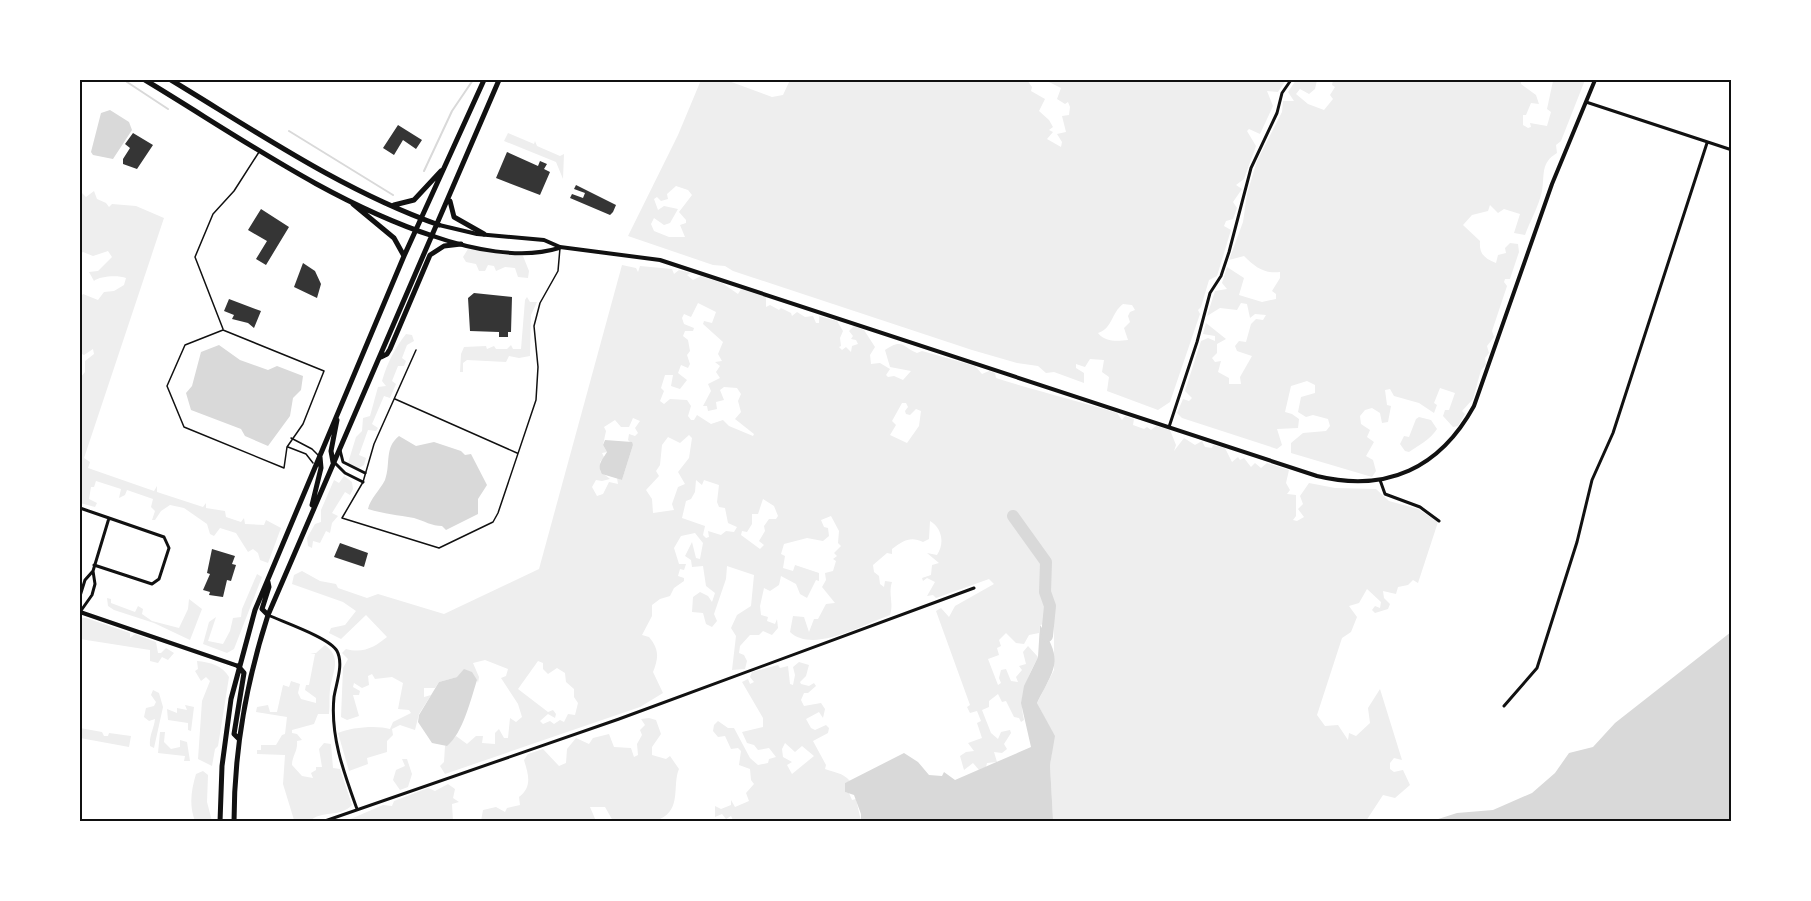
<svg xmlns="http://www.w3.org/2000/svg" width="1811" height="901" font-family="'Golos Text',sans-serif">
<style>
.green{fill:#eee;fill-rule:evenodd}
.water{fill:#d9d9d9}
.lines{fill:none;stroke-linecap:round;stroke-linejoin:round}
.stream{stroke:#d9d9d9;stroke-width:2}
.river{stroke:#d9d9d9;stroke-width:12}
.building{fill:#353535}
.service{stroke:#111;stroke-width:1.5}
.minor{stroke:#111;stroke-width:3}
.tertiary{stroke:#111;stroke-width:4}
.primary{stroke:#111;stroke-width:5}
.neatline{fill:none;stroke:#111;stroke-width:2}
</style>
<rect width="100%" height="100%" fill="#fff"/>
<path class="green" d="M701 80H726L772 97 783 95 790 80H1027L1032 87 1031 91 1045 99 1039 111 1049 120 1053 127 1049 130 1053 132 1047 139 1061 147 1062 142 1057 134 1066 132 1062 116 1069 115 1070 107 1068 102 1065 104 1057 99 1061 88 1045 80H1286L1278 92 1267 91 1273 106 1260 134 1249 129 1247 131 1256 146 1244 179 1236 185 1242 189 1233 202 1237 208 1233 219 1226 221 1224 226 1231 230 1217 276 1209 280 1201 307 1198 310 1200 314 1170 402 1158 410 1107 391 1109 377 1102 372 1104 360 1090 359 1085 367 1076 364V368L1084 373V383L1054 372 1046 373 1038 366 1017 363 972 350 733 271 725 266 713 265 628 236 678 135ZM676 186 688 190 692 195 679 212 686 220V223L680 225 685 237H669L654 231 651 224 654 218 664 225 670 223 678 209 664 206 658 210 654 199 657 197 661 201 668 199 667 194ZM1123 304 1132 305 1135 310 1130 312 1128 316 1130 322 1124 328 1128 340C1119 341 1106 343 1098 333 1113 328 1111 313 1123 304Z
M1296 80H1317L1315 89 1309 94 1300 89 1296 94 1308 104 1324 110 1333 99 1330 95 1335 87 1332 85 1333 80H1521V84L1536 95 1539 104 1531 103 1526 115H1523V125L1528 128 1531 127 1530 123 1547 126 1551 112 1547 109 1553 81 1585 80 1561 141 1556 145 1557 153C1540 163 1545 175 1542 191 1539 206 1530 221 1525 235L1514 233 1520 214 1504 209 1498 213 1490 205 1488 211 1472 215 1463 225 1480 241C1479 254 1484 258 1496 263L1498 255 1506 253 1505 248 1510 243 1518 244 1519 252 1510 279H1505L1504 282 1507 286 1492 331 1494 337 1487 346 1489 353 1485 358 1486 365 1481 370 1473 399 1462 411 1465 414 1458 426 1453 427 1443 416 1445 410H1449L1455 393 1440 388 1434 403 1437 405 1434 413 1419 403 1394 396 1390 389 1385 390 1387 405 1391 406 1388 422 1382 423 1380 413 1372 408 1365 410 1360 416 1361 424 1370 430 1367 437 1374 442 1366 456 1373 460 1376 471 1372 477 1291 453V443L1303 433 1326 431 1330 426 1328 419 1313 415 1306 417 1298 412 1301 397 1315 393V385L1307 381 1291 386 1285 412 1292 414 1299 419 1298 428 1277 429 1282 445 1277 449 1182 418 1177 413 1183 399 1189 401 1192 398 1185 391 1201 341 1208 338 1215 341V336L1203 334 1206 323 1226 339 1217 344V353L1212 358 1215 362 1221 361 1218 372 1229 378V384H1241L1240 377 1252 356 1237 351 1235 346 1239 341 1246 342 1251 324 1256 319 1263 320 1266 315 1255 314 1250 318 1247 304 1241 303 1237 310 1220 308 1207 316 1215 291 1227 289 1222 283 1227 267 1244 278 1239 295 1262 302 1276 299V294L1272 291 1280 278V272C1264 274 1255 267 1244 256L1229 260 1243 222 1247 194 1257 161 1282 112 1283 101H1294L1288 92Z
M508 133 534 144 535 141 537 146 560 156 564 154 563 179 556 162 504 141Z
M80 191 86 197 94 191 97 199 106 203 109 207 112 204 136 206 164 218 84 458 90 462 88 468 154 491 157 486V492L203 507 206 503V508L225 511 226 517 241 522 244 518 245 524 264 525 266 520 281 528 268 563 260 560 258 553 253 549 248 552 236 533 220 528 214 536 210 534 207 524 184 508 170 505 161 511 155 520H152L155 511 151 507 153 499 127 490 125 495 119 498 121 489 96 481 94 487H91L89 499 97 503 95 507 80 503V386L81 377 85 372V361L94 354 93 349 84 355 80 353V298L83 294 98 300 104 292 114 291 124 285 126 278C118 275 100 276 94 281L89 272 98 271 112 257 108 251 93 256 83 252 80 254Z
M468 249 523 256 529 271 528 278 518 277 515 268 505 267 496 271 494 266 488 265 485 271H479L476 264 466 262 463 257Z
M622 265 636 268 638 272 640 266 672 269 674 274 679 270 691 273 687 275 693 280 701 276 722 283 738 294 741 289 766 297V307L770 305 779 310 781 308 791 313 792 316 797 312 805 317 813 316 816 323H819V316L837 321 843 331 840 338 841 346 839 347 842 350 846 347 851 352 852 346 858 344 856 340 851 339 853 336 849 331 854 326 864 330 875 347 870 355 871 364 880 363 890 369 886 375 888 377 894 376 903 380 911 371 890 367 885 350C903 338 902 347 917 353L922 351 975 366 982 374 989 371 995 373 996 378C1036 391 1079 401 1117 413L1122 420 1125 416 1134 419 1133 425 1144 429 1147 427 1151 430 1156 426 1170 430 1176 445 1174 451 1184 438 1195 445 1202 441 1205 447 1212 448 1213 445 1225 448 1232 462 1238 457 1240 460 1244 458 1251 467 1255 463 1261 468 1267 463 1289 470 1286 483 1290 490 1287 494 1296 495V516L1293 520 1297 521 1304 517 1298 509 1303 504 1300 496 1309 483 1335 488 1376 489 1389 501 1418 509 1438 522 1418 583 1413 580 1408 585 1398 587 1396 594 1383 591 1384 598 1390 604 1388 609 1375 613 1372 610 1375 606 1380 608 1381 602 1367 589 1359 603 1349 606 1357 617 1351 632 1342 638 1317 715 1325 726 1338 725 1348 740 1349 733 1356 736 1370 723 1368 708 1380 689 1402 760 1394 758 1390 763V769L1394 772 1403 770 1410 785 1395 798 1383 795 1366 821H1056L1053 819 1050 765 1054 736 1037 703 1054 670V622L1040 625 1039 633 1029 635 1024 644 1016 643 1006 633 999 640 1001 646 997 648 999 655 988 659 998 685 1001 683 999 678 1001 670 1006 669 1011 681 1018 682 1016 677 1022 670 1019 666 1026 664 1023 652 1028 646 1038 657C1027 679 1018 696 1024 720L1021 722 1019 718 1014 717 1006 701 1002 702 998 694 989 701V707L982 710 991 733 998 739 1001 732 1010 730 1011 733 1004 744 1007 749 1002 753 994 752 997 762 987 763 986 767 979 770 973 763 964 770 960 756 966 752 974 751 968 743 982 738 977 723 981 721 977 711 970 713 967 707 970 705 936 611 941 608 949 617 955 606 994 584 989 579 936 598 933 595 927 596 935 582 927 578 923 581 922 578 931 575 932 565 939 563 927 553 937 555C945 543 942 528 930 521L929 539 923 542C910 536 903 541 892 549V554L887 553 873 565 874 572 879 576 880 584 884 587 885 581 892 582C888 594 894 603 890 615 864 624 813 654 790 632L793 616 804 617 809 632 814 619H818L826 604 835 603 822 587 826 580 825 573 833 571 836 561 833 559 837 556 834 553 841 546 838 543 839 531 831 516 821 520 824 527 828 528 829 536 823 541 807 538 784 544 781 554 785 556 783 568 793 571 795 565 819 573V581L816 580 807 598 800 594 796 584 781 576 779 585 770 591 764 588 760 606 761 615 768 617 767 621 775 624 777 619 778 628 772 635 763 631 759 635H750L740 646 739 653 744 655 747 661 745 669 732 670 736 636 731 628 737 615 751 606 754 575 727 566 726 579 714 614 717 621 712 627 706 624 703 613 692 612 693 597 700 592 708 596 712 602 715 593 706 586 703 566 692 567 691 560 685 556 692 542 696 558 700 559 703 543 695 533 681 536 674 548 679 564H686L684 570 680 569 678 576 684 578V581L674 588 670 596 660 599 652 605V616L642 635 649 637C659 649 659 657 653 672L663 693 640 707 445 774 440 766 444 762 445 746 456 736 467 744 476 736H483L482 743 495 744V733L499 729 504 738H508L510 718 516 722 522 717 518 704 501 678 506 676 508 669 485 660 473 663 479 677 478 683 477 680 457 677 439 682 435 688H424V697L431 695 419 714 415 730 400 725 392 729 393 735 387 741V752L367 758 368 764 349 771 338 733C351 727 378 725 390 729L393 722 411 713 409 710 398 709 403 683 392 677 375 679 372 674 368 676 369 685 362 688 354 683 353 687 360 691 359 695H353L359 716 347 720 341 717 343 668 348 659 342 653 346 649C364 654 376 646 387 637L366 615 341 639 329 633 331 628 345 625 356 611 343 602 292 584 294 575 302 571 320 581 336 584 338 588 367 598 378 594 444 614 539 569ZM698 303 716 312 712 323 704 321 703 324 723 342 718 354 722 361 715 362 720 366 716 372 720 378 708 384 711 391 703 406H707L708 411 717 409 716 402 724 400 720 390 724 387 737 388 741 394 738 401 741 412 735 419 754 434 753 436 729 426 723 420 711 424 697 415 694 420H691L688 416 691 406 687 400 670 399 664 404 660 401 664 391 661 388 665 375H673L671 386 680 389 687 380 678 373 681 365 688 368 690 364 687 355 690 351 688 340 683 336 685 331H693L694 328 684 324 682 318 684 314 691 317ZM902 403H906L908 407 905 411 906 414 910 415 916 409 921 411 919 426 907 443 890 435 896 425 892 421ZM633 418 640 421 635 428 638 433 635 436 629 434 628 440 633 445 622 480 617 478 618 484 609 482 603 494 597 496 592 487 596 480 602 481 610 479 600 471V462L604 457 602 453 607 452 603 445 606 431 604 427 615 420 621 427H629ZM689 435 692 438 689 458 678 472 685 484 678 487 672 504 674 510 653 513 652 499 646 490 659 476 656 471 660 465 662 445 668 437 680 443ZM696 480 702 485 704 480 719 485 717 502 719 507 725 508 728 523 737 527 734 532 726 531 721 535 708 531 709 537 706 538 703 535 705 526 682 518 686 501 691 499 695 492ZM763 499 774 506 778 516 776 519H769L764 526 765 531 759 541 764 545 760 549 741 535 742 531 747 532 752 524V514H758ZM538 661 543 663V669L548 674 557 668 565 673 566 682 574 689V697L578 703 575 715 568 714 564 722 560 720 554 724 550 721 543 724 540 721 548 714 555 718 556 714 553 710 548 712 518 689Z
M527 297 530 302H537L531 315 530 356 519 358 509 356 506 362 467 360 463 363V372H460L461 354 464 347 486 346 487 349 494 346 496 349H507L511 345 513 349H521L525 300Z
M406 334 412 335 414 341 407 345 402 358 406 361 404 366H398L392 381 396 384 390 398 384 396 372 424 378 428 376 431 368 430 359 455 366 458 364 465 359 468 348 463 356 437 362 431 363 418 370 416 378 387 386 386 382 381C387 363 395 348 406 334Z
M1419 417 1431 420 1437 429C1430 440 1419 445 1409 452L1405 451 1400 444 1404 436 1409 437 1416 419Z
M344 476 352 482 353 489 350 495 345 492 332 513 338 516 332 523 330 533 326 531 320 543 313 541 312 548 308 546 307 538 315 524 321 522V510L334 480 339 483Z
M257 574 262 577 234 649 227 653 203 644 209 622 216 617 208 641 223 644 230 631 233 618 241 617 242 609Z
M107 598 111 599V603L135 612 138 606 143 609 142 614 152 621 179 628 188 609 189 599 202 609 190 640 154 623 114 610 108 606Z
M80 618H86L130 633V638L135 634 156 642 158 653H161L166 648 174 653 168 660 162 657 158 663 150 661V650L80 639Z
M325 645C342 658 333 670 330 689 329 697 330 706 329 714H318L314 724 292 730V733L297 734 302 740 297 741C298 751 292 756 292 765L302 776 313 778 311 773 316 770V767H322L319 749 324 743 331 744 333 768 340 769 352 805C340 818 321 810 310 821H292L294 820 283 784 285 755 257 754V750H261V745H276L282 735 285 734 287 717 256 712 257 707 268 705 270 712H277L283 685 289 687 291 681 300 684 298 693 301 699 316 703V698L305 690 306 685H309L315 654 310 653H316Z
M197 661C210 662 223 666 229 677L218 746 215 749 212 766 198 759 202 701 210 681 206 677 201 681 195 671 198 669Z
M799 662 809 665 806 676 800 682 801 684 809 686 814 683 816 686 808 693H804L801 700 804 706 821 703 825 709 823 718 819 712 806 719 811 728 815 730 826 725 829 728 828 733 813 741 826 765 825 769C835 773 842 772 850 781L845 783V792L849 793 852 800 856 799 861 821 734 822 731 816 726 819 722 814 715 817V806L721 809 731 805V800L735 807 749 801 746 793 754 784 751 780 750 769 739 765 741 751 738 748 731 749 725 736 718 737 713 731 714 725 718 721 728 728H734L750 758 758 765 768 763 769 759 776 757 769 748 758 750 754 745 747 743 742 732 763 727V718L742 682 748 679 750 684 754 682 750 677 752 672 778 665 780 668 788 666 790 684 793 685 795 675 793 667ZM785 743 795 752 802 746 814 756 792 774 787 765 792 762 783 757 782 749Z
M153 690 159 693 163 707 154 748 150 746C149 735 154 729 155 719L149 721 144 717 146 708 154 706 156 702 151 695Z
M185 705 194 707 191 731 188 730V723L168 720 167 709 177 713V708L187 710Z
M649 718 656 720 661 734 652 747V755L666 759 670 756 679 769C672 785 682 809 660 819L661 821H613L605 807H590L596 821H481L483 810 496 807 505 812 507 808 520 805 519 797C533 786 528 774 524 760L528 754 543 749 559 766 566 763 567 749 576 738 589 744 593 738 609 734 614 747 631 748 634 757 638 755 637 744 642 735 640 730 645 725 641 719Z
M80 728 102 732 104 736H108L109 733 131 736 129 747 80 738Z
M160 732H165L164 742 171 749 180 747V740L187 742 190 761H184L185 756 158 753Z
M402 759H407L412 774 408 787 400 790 393 780 396 770 405 766Z
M203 771 208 775 207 802 212 821H195C189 805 191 791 196 774Z
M448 784 455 789 453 798 459 802 452 804 453 821H346L383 805 392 806 394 801 428 788 435 791Z"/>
<path class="water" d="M110 110 129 122 132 130 113 159 93 155 91 152 101 113Z
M219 345 240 360 268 370 277 366 303 376 301 390 293 398 290 416 268 446 245 436 241 429 191 410 186 393 192 386 201 352Z
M399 436 416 446 434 442 461 451 465 455 471 454 487 485 478 499V514L446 530 442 526C432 526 424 521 414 518 398 515 384 514 368 509 370 499 380 490 385 480 391 463 384 448 399 436Z
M605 440 632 442 633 445 622 480 602 474C596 465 603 459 607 452L603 445Z
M1040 625C1064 661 1055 667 1037 703L1055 736 1050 765 1053 819 1056 821H861V814L854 795 845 792V783L904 753 918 762 929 775 942 776 944 772 955 780 1031 747 1021 703 1024 686 1038 657Z
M1731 632V821H1432L1457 813 1493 810 1532 793 1555 773 1569 753 1593 747 1615 723Z
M464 669 472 672 477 680C471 699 463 733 447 746L432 743 418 722 419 715 439 682 457 677Z"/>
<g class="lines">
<path class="stream" d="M127 82 168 109
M289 131 393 195
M424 171 452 111 473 80"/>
<path class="river" d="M1013 516 1046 562 1045 592 1050 606 1047 636"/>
</g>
<path class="building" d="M398 125 422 140 416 149 403 140 394 155 383 148Z
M133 133 153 145 137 169 123 164V159L130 148 125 144Z
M507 152 538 166 540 161 547 164 544 169 550 172 540 195 496 178Z
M576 185 616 205 613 212 610 215 570 198 572 194 583 198 585 193 574 189Z
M261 209 289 227 266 265 256 259 267 241 248 230Z
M303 263 315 271 321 284 317 298 294 287Z
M474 293 512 297 511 332H508V337H499V332L470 331 468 298Z
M229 299 261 311 254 328 248 323 232 319 234 315 224 311Z
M340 543 368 553 364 567 334 557Z
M212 549 235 556 232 564 236 565 231 581 227 580 223 597 209 595 210 592 203 590 210 574 207 573Z"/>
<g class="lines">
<path class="service" d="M223 329 195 257 213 214 234 191 259 152
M223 330 324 371 303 424 287 447 284 468 184 427 167 386 185 345Z
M416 350 374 444 363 482 342 518 439 548 493 522 498 513 536 400 538 367 534 326 540 303 558 271 560 248
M395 399 517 453
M291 438 312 449 319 456
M288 447 306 454 313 463"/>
<path class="minor" d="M1586 102 1732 150
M1169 427 1197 342 1210 293 1221 276 1229 252 1251 168 1277 113 1282 93 1291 80
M340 450 343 462 365 473
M335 463 345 473 363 482
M1380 480 1385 494 1420 507 1439 521
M80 508 109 518 93 571 95 584 92 595 80 612
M94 565 152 584 159 579 169 548 164 537 109 518
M80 596 85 580 93 571
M268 615C283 622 330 638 337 651 344 664 336 684 334 697 330 736 344 773 357 809
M1504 706 1537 668 1577 542 1592 480 1613 433 1707 143
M322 822 619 719 974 588"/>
<path class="tertiary" d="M439 225 477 234 544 240 560 247 660 260 1317 476C1387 493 1440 468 1474 406L1552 184 1595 80
M433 236C470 249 521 260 559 248
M80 612 238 666"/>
<path class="primary" d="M145 80C238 136 330 202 433 236
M171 80C257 132 343 191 439 225
M450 201 454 217 484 234
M353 204 394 238 404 256
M394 205 414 200 441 171
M381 357 387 354 390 349 430 255 444 246 461 244
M333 462 331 451 337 420
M312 505 321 468 320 457
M268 615 262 609 269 587 268 582
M238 666 244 673 234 734 239 739
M220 822 222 766 231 699 255 610 404 256 484 80
M234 822C234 751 246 683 268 615L499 80"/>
</g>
<rect width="1811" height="901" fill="none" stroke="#ffffff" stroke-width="162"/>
<rect x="81" y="81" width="1649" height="739" class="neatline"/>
</svg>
